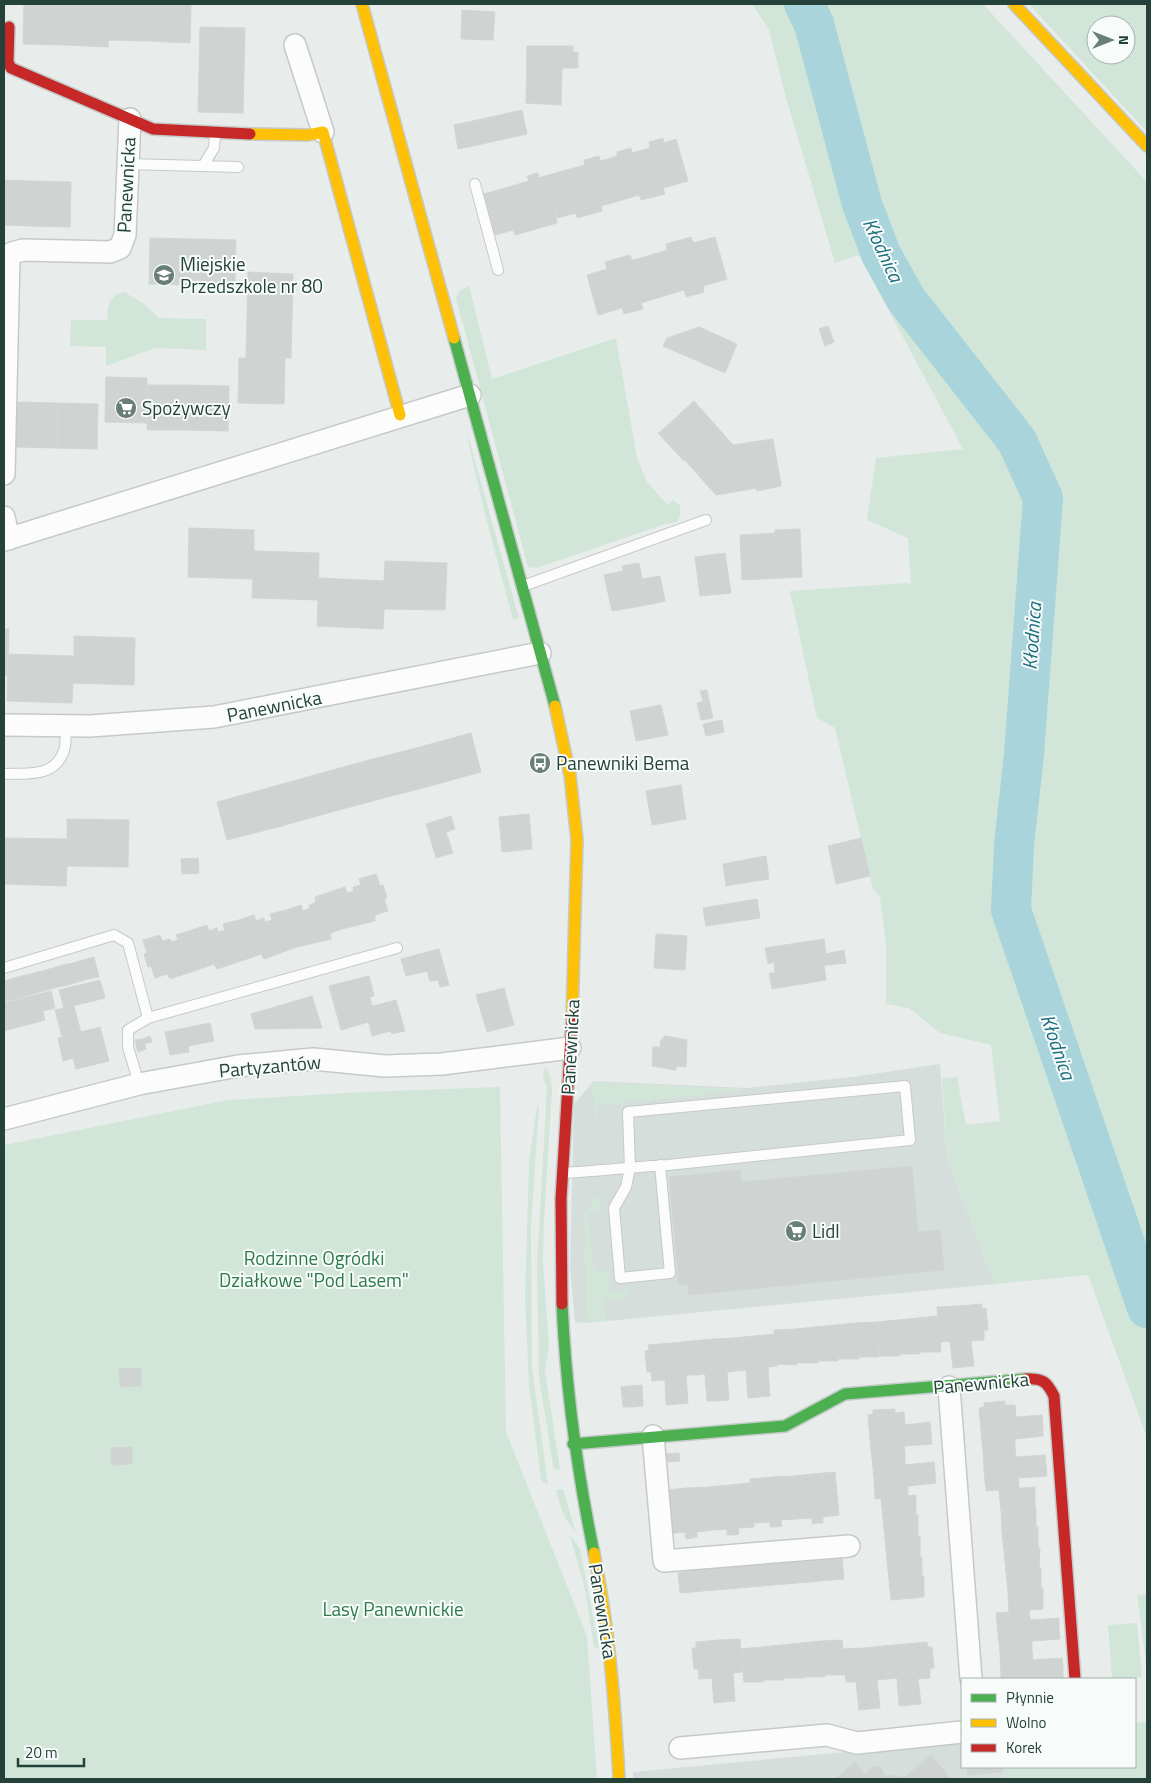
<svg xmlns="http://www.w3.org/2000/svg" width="1151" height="1783" font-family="'Titillium Web',sans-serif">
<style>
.built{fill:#d6dedb}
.green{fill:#d1e6d8;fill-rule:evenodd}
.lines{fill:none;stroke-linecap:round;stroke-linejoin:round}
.stream{stroke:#a9d4db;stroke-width:7}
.river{stroke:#a9d4db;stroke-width:40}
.building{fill:#cfd4d2;stroke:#d1d6d4}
.lane-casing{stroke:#c5cac8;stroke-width:12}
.street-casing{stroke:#c5cac8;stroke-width:24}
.fast-casing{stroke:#c3cbc8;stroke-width:14}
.slow-casing{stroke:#c3cbc8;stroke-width:14}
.jam-casing{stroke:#c3cbc8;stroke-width:14}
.lane{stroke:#fcfcfc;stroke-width:10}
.street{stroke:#fcfcfc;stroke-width:21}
.fast{stroke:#4caf50;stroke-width:11}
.slow{stroke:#ffc107;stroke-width:11}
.jam{stroke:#c62828;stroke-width:11}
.labels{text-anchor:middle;stroke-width:4;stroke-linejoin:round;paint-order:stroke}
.street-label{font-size:19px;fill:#24423a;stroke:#f7fbf9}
.poi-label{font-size:19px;fill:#24423a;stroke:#f7fbf9;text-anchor:start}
.park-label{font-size:19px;fill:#2d7a4b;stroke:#f7fbf9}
.water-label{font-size:20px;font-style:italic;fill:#1c6f80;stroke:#f7fbf9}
</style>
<rect width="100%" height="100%" fill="#e8edeb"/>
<path class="built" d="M940 1064 947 1158 995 1284 587 1323 575 1322 570 1266 574 1104 594 1081 747 1088 852 1077Z
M962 1741V1767H1005L1006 1779H633V1772Z"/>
<path class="green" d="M752 4H792L810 45 872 255 912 324 1009 447 1032 510 1024 586 1027 613 1009 841 1007 911 1147 1324V1438L1088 1275 995 1284 947 1158 942 1078 957 1077 966 1125 1000 1121 991 1045 940 1033 909 1008 886 1004V944L880 897 873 889 870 877 835 728 817 718 790 591 907 583 911 584 908 538 867 520 876 458 963 449 859 255 835 263 786 98 769 30Z
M813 4H983L1147 182V1289L1018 910V856L1035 734 1054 555 1057 497 1032 440 922 311 892 257 868 193 824 28Z
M1029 4H1147V132ZM1096 25H1126V55H1096Z
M469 286 492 379 616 338 637 458 647 482 668 505 673 500 680 505V516L677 522 665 524 537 568 528 567 456 298 459 291Z
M124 292 143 303 159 318 206 319V350L155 348 106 366V347L70 346 71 320H107C108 306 108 296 124 292Z
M465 425 519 618 513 619C495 554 478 490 465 425Z
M545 1067 550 1075 552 1090 544 1222 543 1262 549 1346 545 1371 560 1469 554 1470 539 1378 537 1263 547 1087 543 1078Z
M591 1082 737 1089 744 1091 597 1105 598 1133Z
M500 1087 506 1432 587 1636 597 1779H4V1145L228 1100 363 1092Z
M537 1106H539L531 1226 532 1368 548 1484 543 1482 541 1479 529 1387 525 1298 529 1162Z
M601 1194 602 1203 598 1211 588 1212 594 1271 604 1270 609 1273 611 1292 628 1290 629 1298 604 1300 606 1321 587 1323 584 1218 592 1202Z
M563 1489 576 1533C565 1520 560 1508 556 1490Z
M570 1535 580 1549 599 1647 594 1648 585 1589Z
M1147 1594V1669L1137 1595Z
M1137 1623 1142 1677 1112 1679 1108 1625Z
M1147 1722V1779H1006L1005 1767H1135V1723Z"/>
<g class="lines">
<path class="stream" d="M826 130 840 121"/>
<path class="river" d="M804 4 814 24 862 204 881 254 906 299 1017 441 1043 498 1024 754 1014 845 1011 910 1147 1308"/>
</g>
<path class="building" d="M24 4H68L66 45 23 44Z
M68 4H109L108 47 66 45Z
M109 4H149L148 41 108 40Z
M149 4H191L190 43 148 41Z
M462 10 495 12 493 40 461 39Z
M200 27 245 28 244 73 199 72Z
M527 46H573V52H578V68H562L561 105 526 103Z
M199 72 244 73 243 113 198 112Z
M522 110 527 134 473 146 468 122Z
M468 122 473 146 458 149 454 125Z
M663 138 664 143 676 139 688 181 663 188 665 194 641 200 639 195 619 201 608 159 617 156V152L631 148 632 153 650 148 649 142Z
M599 156 600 161 608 159 619 201 601 206 602 211 577 218 576 213 557 218 545 176 585 165 584 160Z
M538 173 539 178 545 176 557 223 515 235 513 230 495 235 484 194 529 181 527 176Z
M4 180 30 181 29 226 4 225Z
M30 181 71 182 70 227 29 226Z
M691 237 693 243 715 237 727 279 703 286 704 292 686 297 684 290 657 298 645 257 667 250 666 244Z
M150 238 194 239 192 285 149 284Z
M194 239 236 240 235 286 192 285Z
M630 255 632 260 645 257 657 298 641 303 643 309 624 314 622 308 598 315 587 275 607 269 605 262Z
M248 272 293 274 292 317H247Z
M247 317H292L291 358H246Z
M828 326 834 342 825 346 819 329Z
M699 327 737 344 725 373 663 346 667 338Z
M239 358H285L284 404 238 403Z
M106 377 147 378V423L105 422Z
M147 385H187V430H147Z
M187 385 229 386 228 431 187 430Z
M694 401 733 445V446L693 402Z
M17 402 57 403V448L16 447Z
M693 402 733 446 716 495 660 432Z
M57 403 98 404 97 449 57 448Z
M660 432 685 460 684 461 658 433Z
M773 439V440L733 446V445Z
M773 440 781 484 716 495 733 446Z
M781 484V486L757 491 756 488Z
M189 528 254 530V551L319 553 318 600 252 598 253 579 188 577Z
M800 529 802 577 742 580 740 535 775 533V530Z
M725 553 731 593 700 596 695 557Z
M385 561 447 563 445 610 384 609 383 629 317 626 319 578 384 581Z
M639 563 647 605 612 611 604 575 623 571 622 566Z
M660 576 665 601 647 605 642 579Z
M4 629H9L8 676 4 675Z
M74 636 135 638 134 685 73 683 72 703 7 701 8 654 74 656Z
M707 690 709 700 703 701 700 691Z
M709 700 713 718 701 720 697 703Z
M661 705 668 735 636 741 630 711Z
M722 720 724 732 706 736 703 724Z
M471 733 481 772 430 786 420 747Z
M420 747 430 786 380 799 369 760Z
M369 760 380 799 328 813 318 774Z
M318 774 328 813 278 827 268 788Z
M681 785 686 819 652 825 646 791Z
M268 788 278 827 227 840 217 802Z
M529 814 532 849 502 852 499 817Z
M451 816 455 829 446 832 453 853 436 858 426 824Z
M67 819 129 820 128 867 67 866 66 886 4 884V838L67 839Z
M861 838 870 876 836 884 828 846Z
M766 856 769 879 726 886 723 864Z
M198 858 199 873 182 874 181 859Z
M376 874 380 886 383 885 387 898 384 899 388 911 375 915V921L342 929 330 892 345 887 347 893 354 891 353 887 361 885 359 879Z
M330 892 342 929 331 933V939L297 947 286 910 301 905 303 911 310 908 309 905 316 902 315 897Z
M757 899 760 918 706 926 703 908Z
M286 910 297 947 264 959 261 954 250 958 239 920 254 915 256 921 264 918 265 922 272 920 270 914Z
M239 920 250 958 217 969 214 964 203 968 192 930 207 925 209 931 217 928 218 932 225 930 223 924Z
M192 930 203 968 170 979 167 974 155 978 151 966 148 967 144 954 147 953 143 940 160 935 162 941 170 939 171 942 178 940 176 935Z
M656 934 687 936 685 970 654 968Z
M824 939 826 954 816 956 818 966 824 965 826 980 772 989 769 973H775L774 962 768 964 765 948Z
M439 949 444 967 406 976 401 959Z
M844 950 846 963 818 966 816 956Z
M94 957 99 977 88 979 83 960Z
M83 960 88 979 78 982 73 963Z
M73 963 78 982 68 985 63 965Z
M63 965 68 985 58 987 53 968Z
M444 967 449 985 440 987 438 980 430 981 427 971Z
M53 968 58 987 47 990 42 971Z
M42 971 47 990 36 993 31 974Z
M31 974 36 993 26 996 21 976Z
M21 976 26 996 16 999 11 979Z
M369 976 374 996 370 997 372 1006 365 1008 368 1022 341 1030 329 986Z
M11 979 16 999 5 1001 4 981Z
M100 980 105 998 64 1008 59 990Z
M504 988 514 1025 487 1032 476 995Z
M51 991 55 1008 43 1011 45 1020 4 1031V1003Z
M312 996 322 1028 255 1029 251 1014Z
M396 1000 405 1031 392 1034 391 1031 372 1036 365 1008Z
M74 1006 81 1032 62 1037 55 1010Z
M210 1023 214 1041 188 1046 189 1052 170 1055 165 1032Z
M100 1027 109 1061 76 1069 73 1058 63 1061 58 1038Z
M150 1036 152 1042 145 1044 143 1039Z
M665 1036 687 1040 686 1067 676 1066V1070L652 1066 653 1047H660L661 1040Z
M143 1039 146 1049 138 1052 135 1040Z
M912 1166 918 1232 940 1230 944 1270 689 1295 688 1284 679 1285 669 1177 740 1170 741 1182Z
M982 1304V1309L986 1308 988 1330H984V1340L971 1341 974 1366 963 1367 958 1306Z
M958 1306 963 1367 953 1368 950 1341 940 1342 937 1307Z
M938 1316 941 1352H920L918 1318Z
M918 1318 920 1354H900L897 1320Z
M897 1320 900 1356H880L877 1322Z
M877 1322 879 1357H859L856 1323Z
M856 1323 859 1359H838L836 1325Z
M836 1325 838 1361H818L815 1327Z
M815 1327 818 1363H797L795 1329Z
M795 1329 797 1365 777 1364 774 1330Z
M774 1334 777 1366 768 1367 770 1396 759 1397 754 1336Z
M754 1336 759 1397 748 1398 746 1370 736 1371 733 1338Z
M733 1338 736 1371 727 1372 729 1400 718 1401 713 1339Z
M713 1339 718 1401H707L705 1374 696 1375 692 1341Z
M692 1341 696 1375H686L688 1403 677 1404 672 1343Z
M672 1343 677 1404 666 1405 665 1380 652 1381 651 1372H647L645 1351 649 1350 648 1345Z
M141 1368V1386L120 1387 119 1369Z
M642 1385 643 1406 633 1407 631 1386Z
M631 1386 633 1407H623L621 1387Z
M1005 1401V1405H1015L1016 1417 1042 1415 1043 1426 981 1431 979 1408 984 1407V1403Z
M895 1409V1413L904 1412 905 1425 930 1422 931 1433 870 1439 868 1415 873 1414V1410Z
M1043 1426V1436L1015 1439V1448L983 1451 981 1431Z
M931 1433 932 1444 904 1446 905 1455 872 1459 870 1439Z
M132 1447V1464L111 1465V1448Z
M1015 1448 1016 1457 1045 1455 1046 1465 984 1471 983 1451Z
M679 1453 680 1461 666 1462 665 1454Z
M905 1455V1465L934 1462 935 1473 874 1478 872 1459Z
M1046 1465 1047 1476 1018 1478 1019 1488 986 1491 984 1471Z
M835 1472 839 1515 823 1517V1523H818L813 1474Z
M935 1473 936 1483 908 1486V1496L875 1499 874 1478Z
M813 1474 818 1523 812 1524V1518L796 1519 793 1476Z
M793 1476 796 1519 781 1520 782 1526 776 1527 772 1477Z
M772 1477 776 1527H770V1522L754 1523 750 1479Z
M750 1483 754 1527 738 1528 739 1534 733 1535 729 1485Z
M729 1485 733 1535H727V1529L712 1530 708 1487Z
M708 1487 712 1530 697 1532V1537L692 1538 687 1488Z
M1035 1487V1508L1001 1511 999 1490Z
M687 1488 692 1538 686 1539 685 1532 669 1534 666 1490Z
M916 1495V1516L883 1519 881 1498Z
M1036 1508V1528L1002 1531 1001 1511Z
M918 1515V1536L885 1539 883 1519Z
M1038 1527V1548L1004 1551 1002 1531Z
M920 1536V1557L887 1560 885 1539Z
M1040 1548 1039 1569 1006 1572 1004 1551Z
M922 1557V1577L889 1580 887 1560Z
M842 1558 844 1579 832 1580 830 1559Z
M830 1559 832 1580 820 1581 819 1560Z
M819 1560 820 1581 809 1582 807 1561Z
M807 1561 809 1582 797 1583 795 1562Z
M795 1562 797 1583 785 1584 783 1563Z
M783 1563 785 1584 773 1585 772 1564Z
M772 1564 773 1585 762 1586 760 1565Z
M760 1565 762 1586 750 1587 748 1566Z
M748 1566 750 1587 738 1588 737 1567Z
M737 1567 738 1588 727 1589 725 1568Z
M725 1568 727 1589 715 1590 713 1569Z
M1041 1568V1589L1008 1591 1006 1572Z
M713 1569 715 1590 703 1591 701 1570Z
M701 1570 703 1591 692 1592 690 1571Z
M690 1571 692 1592 680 1593 678 1573Z
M924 1576V1597L891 1600 889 1580Z
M1043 1588V1609L1009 1612 1008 1591Z
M1029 1610 1030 1620 1059 1618V1629L998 1633 996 1613Z
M1059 1629 1060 1639 1032 1641V1650L1000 1653 998 1633Z
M740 1639 742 1672 733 1673 735 1701 724 1702 719 1640Z
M719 1640 724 1702 714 1703 712 1678 699 1679 698 1669H694L692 1648H696V1642Z
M842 1640 846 1675H825L822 1641Z
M822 1641 825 1677H804L801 1643Z
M927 1642 928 1647H932L934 1668H930V1678L918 1679 921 1704 910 1705 905 1644Z
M801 1643 805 1678H784L781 1645Z
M905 1644 910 1705 899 1706 897 1678 887 1679 884 1646Z
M781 1645 784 1680H764L761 1647Z
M884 1646 887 1679 877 1680 880 1708 869 1709 864 1648Z
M761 1647 764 1682H744L741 1649Z
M864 1648 869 1709 859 1710 856 1682H846L843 1649Z
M1032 1650 1033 1660 1062 1658 1063 1668 1001 1673 1000 1653Z
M1063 1668V1679H1001V1673Z
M931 1755 950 1778 948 1779H835L855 1762 865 1774H867L871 1767 877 1766 882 1769 884 1775 905 1777Z
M967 1767H1002V1772L968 1775Z"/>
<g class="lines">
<g class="lane-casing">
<path id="lane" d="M127 164 238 167
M203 166 214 148 215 135
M475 184 498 270
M523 586 706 520
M4 774C25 773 53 778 63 753 67 746 65 734 66 725
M4 968 114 935 128 943 148 1018
M139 1084 128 1047V1030L148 1018 397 948
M563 1173C598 1171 633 1167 668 1165L910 1140 905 1086 628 1112 630 1168 626 1187 614 1208 620 1278 670 1273 660 1165"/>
</g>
<g class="street-casing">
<path id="street" d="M295 45 323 132
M4 474 9 257 12 253 23 250 110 252 120 248 125 235 130 119
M4 517 9 539
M4 540 470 395
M4 725 90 726 214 717 540 653
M4 1119 139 1084 238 1066 313 1059 385 1066 442 1064 570 1048
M949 1387 971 1679
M653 1436 664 1561 849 1546
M680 1748 827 1735 857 1743 962 1732"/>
</g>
<g class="fast-casing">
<path id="fast" d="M454 338 555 706
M562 1304C566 1388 577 1471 594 1553
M573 1444 785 1426 845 1394 1026 1379"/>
</g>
<g class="slow-casing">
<path id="slow" d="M362 4 454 338
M1014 4 1147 146
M250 134 308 135 323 132 400 415
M555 706 570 775 577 840 572 1019
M594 1553C609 1628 615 1703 619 1779"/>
</g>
<g class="jam-casing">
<path id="jam" d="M9 27 8 62 11 68 153 129 250 134
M562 1304 561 1199 572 1019
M1026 1379C1043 1378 1047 1382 1054 1396L1075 1679"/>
</g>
<use href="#lane" class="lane"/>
<use href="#street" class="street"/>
<use href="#fast" class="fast"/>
<use href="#slow" class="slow"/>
<use href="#jam" class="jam"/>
</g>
<defs>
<g id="school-disc" transform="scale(1.125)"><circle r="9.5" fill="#697e78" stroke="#f7fbf9"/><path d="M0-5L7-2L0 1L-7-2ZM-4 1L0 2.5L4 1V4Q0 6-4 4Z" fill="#fff"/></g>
<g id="supermarket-disc" transform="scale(1.125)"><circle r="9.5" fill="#697e78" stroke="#f7fbf9"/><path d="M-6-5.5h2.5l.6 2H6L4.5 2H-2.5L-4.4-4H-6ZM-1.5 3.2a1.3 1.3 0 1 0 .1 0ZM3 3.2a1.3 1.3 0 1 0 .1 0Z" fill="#fff"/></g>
<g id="bus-disc" transform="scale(1.125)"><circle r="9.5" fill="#697e78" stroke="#f7fbf9"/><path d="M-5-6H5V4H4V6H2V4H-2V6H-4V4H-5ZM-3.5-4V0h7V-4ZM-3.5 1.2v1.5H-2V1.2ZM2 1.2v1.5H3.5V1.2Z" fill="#fff"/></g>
</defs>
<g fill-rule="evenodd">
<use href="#school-disc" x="164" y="275"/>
<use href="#supermarket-disc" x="126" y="408"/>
<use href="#bus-disc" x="540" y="763"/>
<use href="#supermarket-disc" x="796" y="1231"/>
</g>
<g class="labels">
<g class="street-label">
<text transform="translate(126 185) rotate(-87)" y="7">Panewnicka</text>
<text transform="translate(274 706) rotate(-11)" y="7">Panewnicka</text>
<text transform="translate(570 1047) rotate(-87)" y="7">Panewnicka</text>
<text transform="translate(270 1066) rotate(-5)" y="7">Partyzantów</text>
<text transform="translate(981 1383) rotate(-5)" y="7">Panewnicka</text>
<text transform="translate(603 1611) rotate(81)" y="7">Panewnicka</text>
</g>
<g class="poi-label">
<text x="180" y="271">Miejskie<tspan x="180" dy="22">Przedszkole nr 80</tspan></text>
<text x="142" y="415">Spożywczy</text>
<text x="556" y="770">Panewniki Bema</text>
<text x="812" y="1238">Lidl</text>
</g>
<g class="park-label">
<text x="314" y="1265">Rodzinne Ogródki<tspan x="314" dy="22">Działkowe "Pod Lasem"</tspan></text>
<text x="393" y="1616">Lasy Panewnickie</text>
</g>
<g class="water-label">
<text transform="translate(883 250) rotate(65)" y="7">Kłodnica</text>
<text transform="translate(1032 636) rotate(-86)" y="7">Kłodnica</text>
<text transform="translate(1058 1047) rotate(71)" y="7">Kłodnica</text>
</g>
</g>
<rect width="1151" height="1783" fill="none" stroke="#24423a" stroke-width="10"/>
<rect x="961" y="1678" width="175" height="90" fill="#f7fbf9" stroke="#a3b1ad"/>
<rect x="971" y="1694" width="25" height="8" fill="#4caf50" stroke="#a3b1ad"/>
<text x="1006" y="1703" font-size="15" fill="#24423a">Płynnie</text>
<rect x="971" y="1719" width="25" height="8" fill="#ffc107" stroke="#a3b1ad"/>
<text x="1006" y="1728" font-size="15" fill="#24423a">Wolno</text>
<rect x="971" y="1744" width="25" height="8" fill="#c62828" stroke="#a3b1ad"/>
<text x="1006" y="1753" font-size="15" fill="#24423a">Korek</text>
<g transform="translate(1111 40) rotate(90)"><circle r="24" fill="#f7fbf9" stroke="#a3b1ad"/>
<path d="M0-4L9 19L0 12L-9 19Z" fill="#697e78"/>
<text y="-8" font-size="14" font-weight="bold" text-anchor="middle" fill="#24423a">N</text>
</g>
<path d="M18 1758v8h66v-8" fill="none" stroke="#24423a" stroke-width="2.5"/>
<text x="25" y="1758" font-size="15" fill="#24423a" stroke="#f7fbf9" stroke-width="4" paint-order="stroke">20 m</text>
</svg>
